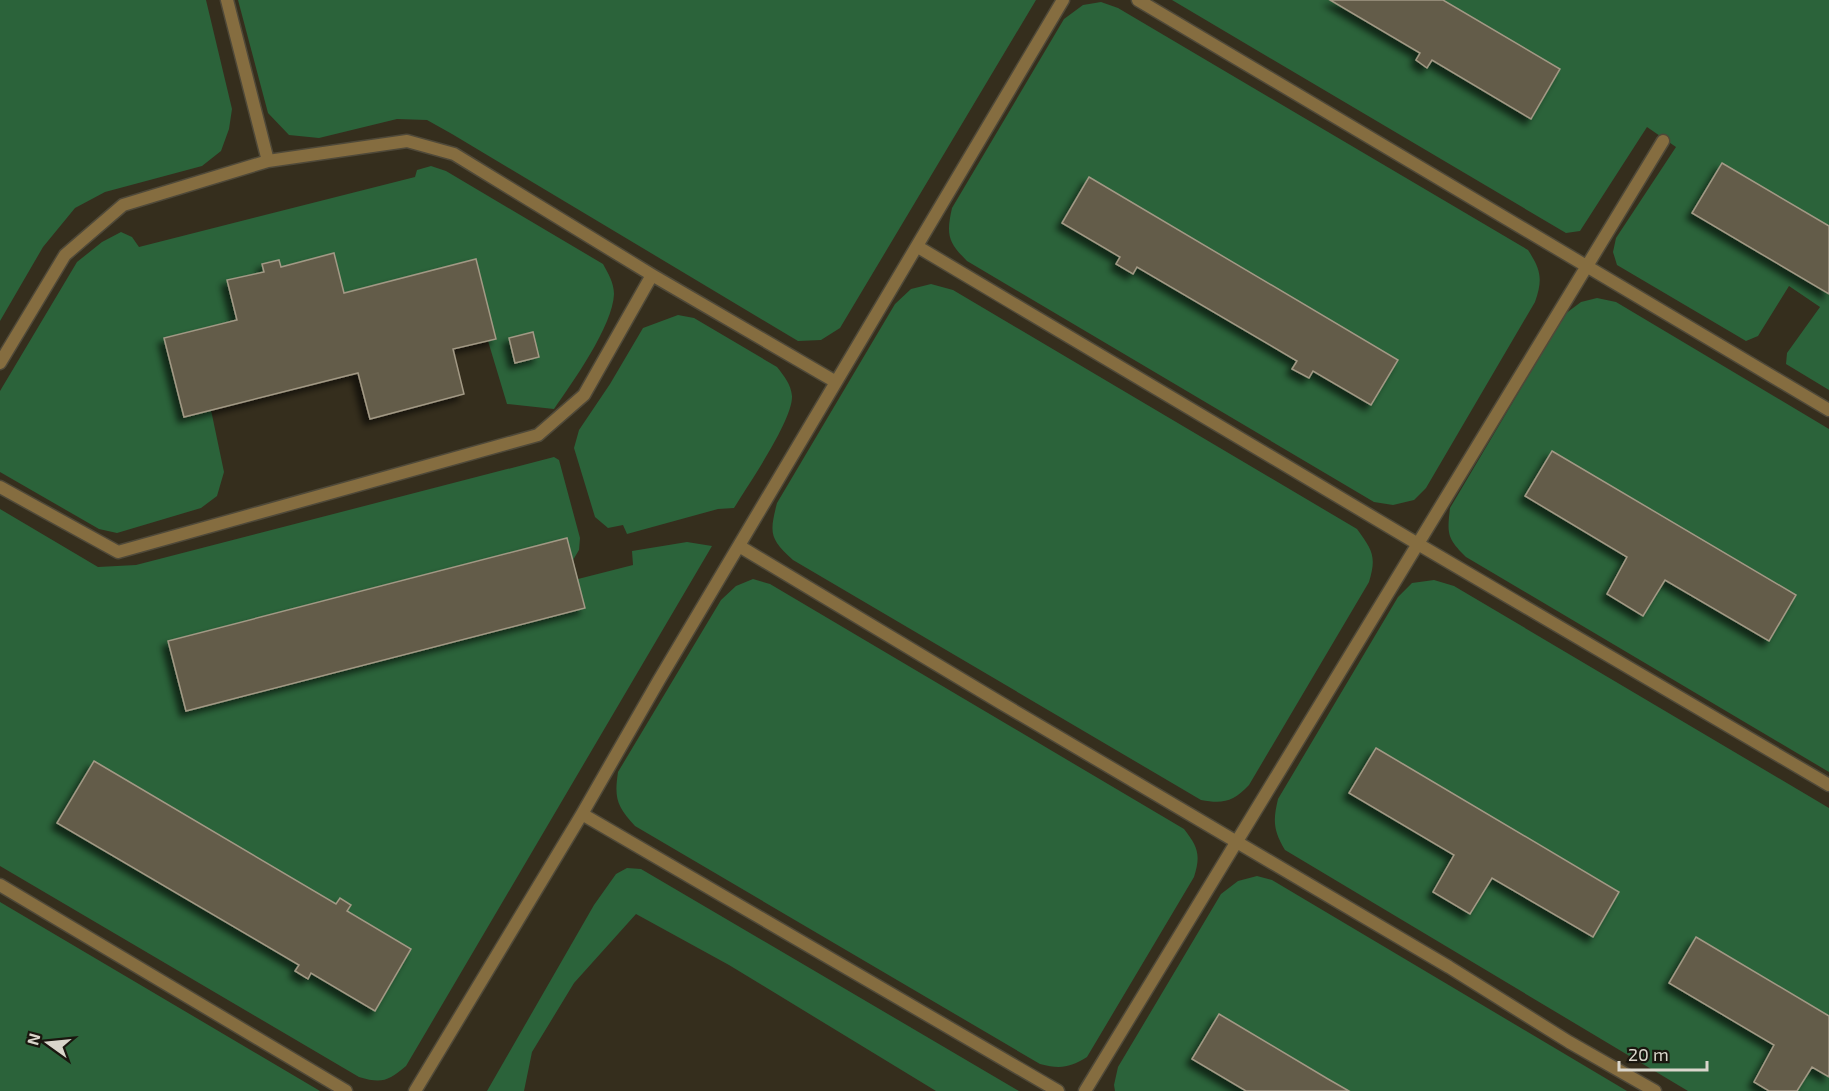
<svg xmlns="http://www.w3.org/2000/svg" width="1829" height="1091" font-family="'Exo 2',sans-serif">
<style>
.green{fill:#2b633a}
.building{fill:#635b48;stroke:#a29985;stroke-width:1.5;filter:url(#shadow)}
.lines{fill:none;stroke-linecap:round;stroke-linejoin:round}
.lane-casing{stroke:#4f4939;stroke-width:15}
.lane{stroke:#856d40;stroke-width:12}
</style>
<defs>
<filter id="shadow"><feDropShadow dx="-5.5" dy="5.5" stdDeviation="3" flood-color="#0009"/></filter>
</defs>
<rect width="100%" height="100%" fill="#352e1d"/>
<path class="green" d="M0 0H206L232 109 229 129 221 151 202 166 105 192 75 208 43 247 0 321Z
M238 0H1036L840 328 821 340 798 341 452 134 427 120 397 119 319 138 289 135 268 113Z
M1172 0H1829V390L1786 364 1787 353 1820 307 1789 286 1758 336 1746 341 1617 265 1613 252 1616 238 1676 147 1647 127 1580 231 1566 233Z
M1101 2 1118 8 1528 250C1541 270 1543 279 1535 302L1426 488 1414 500 1393 505 1374 502 967 261C948 242 946 235 952 208L1064 19 1083 5Z
M431 166 446 171 603 264C608 273 614 283 614 294 613 326 572 383 554 409L507 404 488 341 475 260 344 293 334 254 281 267 279 260 262 264 264 272 228 281 237 320 164 338 211 410 224 472 217 496 201 508 117 533 99 529 0 472V391L77 262 102 242 121 232 132 237 139 247 415 177 417 170Z
M931 284 953 290 1357 529C1372 550 1377 556 1369 582L1249 785C1233 802 1223 804 1201 800L793 560C770 539 769 534 777 503L895 304 911 289Z
M1597 298 1616 302 1829 429V772L1466 557C1447 538 1447 534 1450 508L1565 314 1581 302Z
M678 315 694 318 777 367C784 376 791 384 792 396 793 420 748 485 734 508L718 509 627 534 623 525 608 528 595 517 574 448 579 430 610 384 643 328Z
M554 457 559 460 580 538 579 550 573 560 578 579 633 565 632 551 687 542 712 546 406 1066C388 1081 382 1084 359 1077L0 866V509L98 567 136 565Z
M753 579 770 584 1184 829C1198 847 1201 855 1194 877L1087 1057C1069 1068 1060 1069 1040 1064L635 826C617 806 614 799 618 772L721 600 736 586Z
M1434 580 1454 586 1829 808V1091H1688L1285 850C1273 830 1273 820 1278 799L1398 597 1412 583Z
M627 868 641 869 1019 1091H936L729 965 636 914 574 983 532 1052 524 1091H487L594 905 616 874Z
M1257 876 1272 880 1627 1091H1115L1114 1085 1118 1067 1221 894 1238 881Z
M0 902 320 1091H0Z"/>
<path class="building" d="M1330 0H1443L1560 69 1531 119 1432 60 1427 68 1416 60 1420 53Z
M1722 163 1829 226V294L1692 213Z
M1089 177 1398 360 1371 405 1313 371 1309 378 1292 369 1297 361 1137 267 1133 274 1116 264 1120 257 1062 223Z
M334 253 344 293 476 259 496 339 453 349 464 394 370 419 358 373 184 417 164 338 237 320 227 280 264 272 262 264 279 260 281 267Z
M533 332 539 357 515 363 509 338Z
M1552 451 1796 595 1769 641 1665 580 1643 616 1607 594 1627 557 1525 496Z
M567 538 585 608 186 711 168 641Z
M1376 748 1619 892 1593 937 1492 878 1470 914 1433 892 1454 855 1349 793Z
M94 761 336 904 340 898 351 905 347 911 411 949 375 1011 311 973 308 979 295 971 299 965 57 823Z
M1696 937 1829 1016V1077L1812 1067 1797 1091H1769L1754 1082 1774 1045 1669 983Z
M1219 1014 1328 1079 1349 1091H1246L1192 1059Z"/>
<g class="lines">
<g class="lane-casing">
<path id="lane" d="M227 0 268 161
M1138 0 1829 410
M918 247 1418 544 1829 785
M0 363 65 255 123 205 268 161 407 141 454 154 652 275 836 382
M0 487 118 552 538 435 584 395 652 275
M739 546 1001 703 1449 967 1569 1042 1655 1091
M582 814 1058 1091
M0 885 346 1091
M415 1091 582 814 659 680 1063 0
M1085 1091 1663 141"/>
</g>
<use href="#lane" class="lane"/>
</g>
<g transform="translate(48 1043) rotate(285)" stroke="#1a170f" stroke-width="4.5" paint-order="stroke">
<path d="M0-4.5L10 22L0 15L-10 22Z" fill="#dad6cb"/>
<text y="-9" font-size="16" font-weight="bold" text-anchor="middle" fill="#dad6cb">N</text>
</g>
<path d="M1619 1061v9h88v-9" fill="none" stroke="#dad6cb" stroke-width="3"/>
<text x="1628" y="1061" font-size="18" fill="#dad6cb" stroke="#1a170f" stroke-width="4.5" paint-order="stroke">20 m</text>
</svg>
